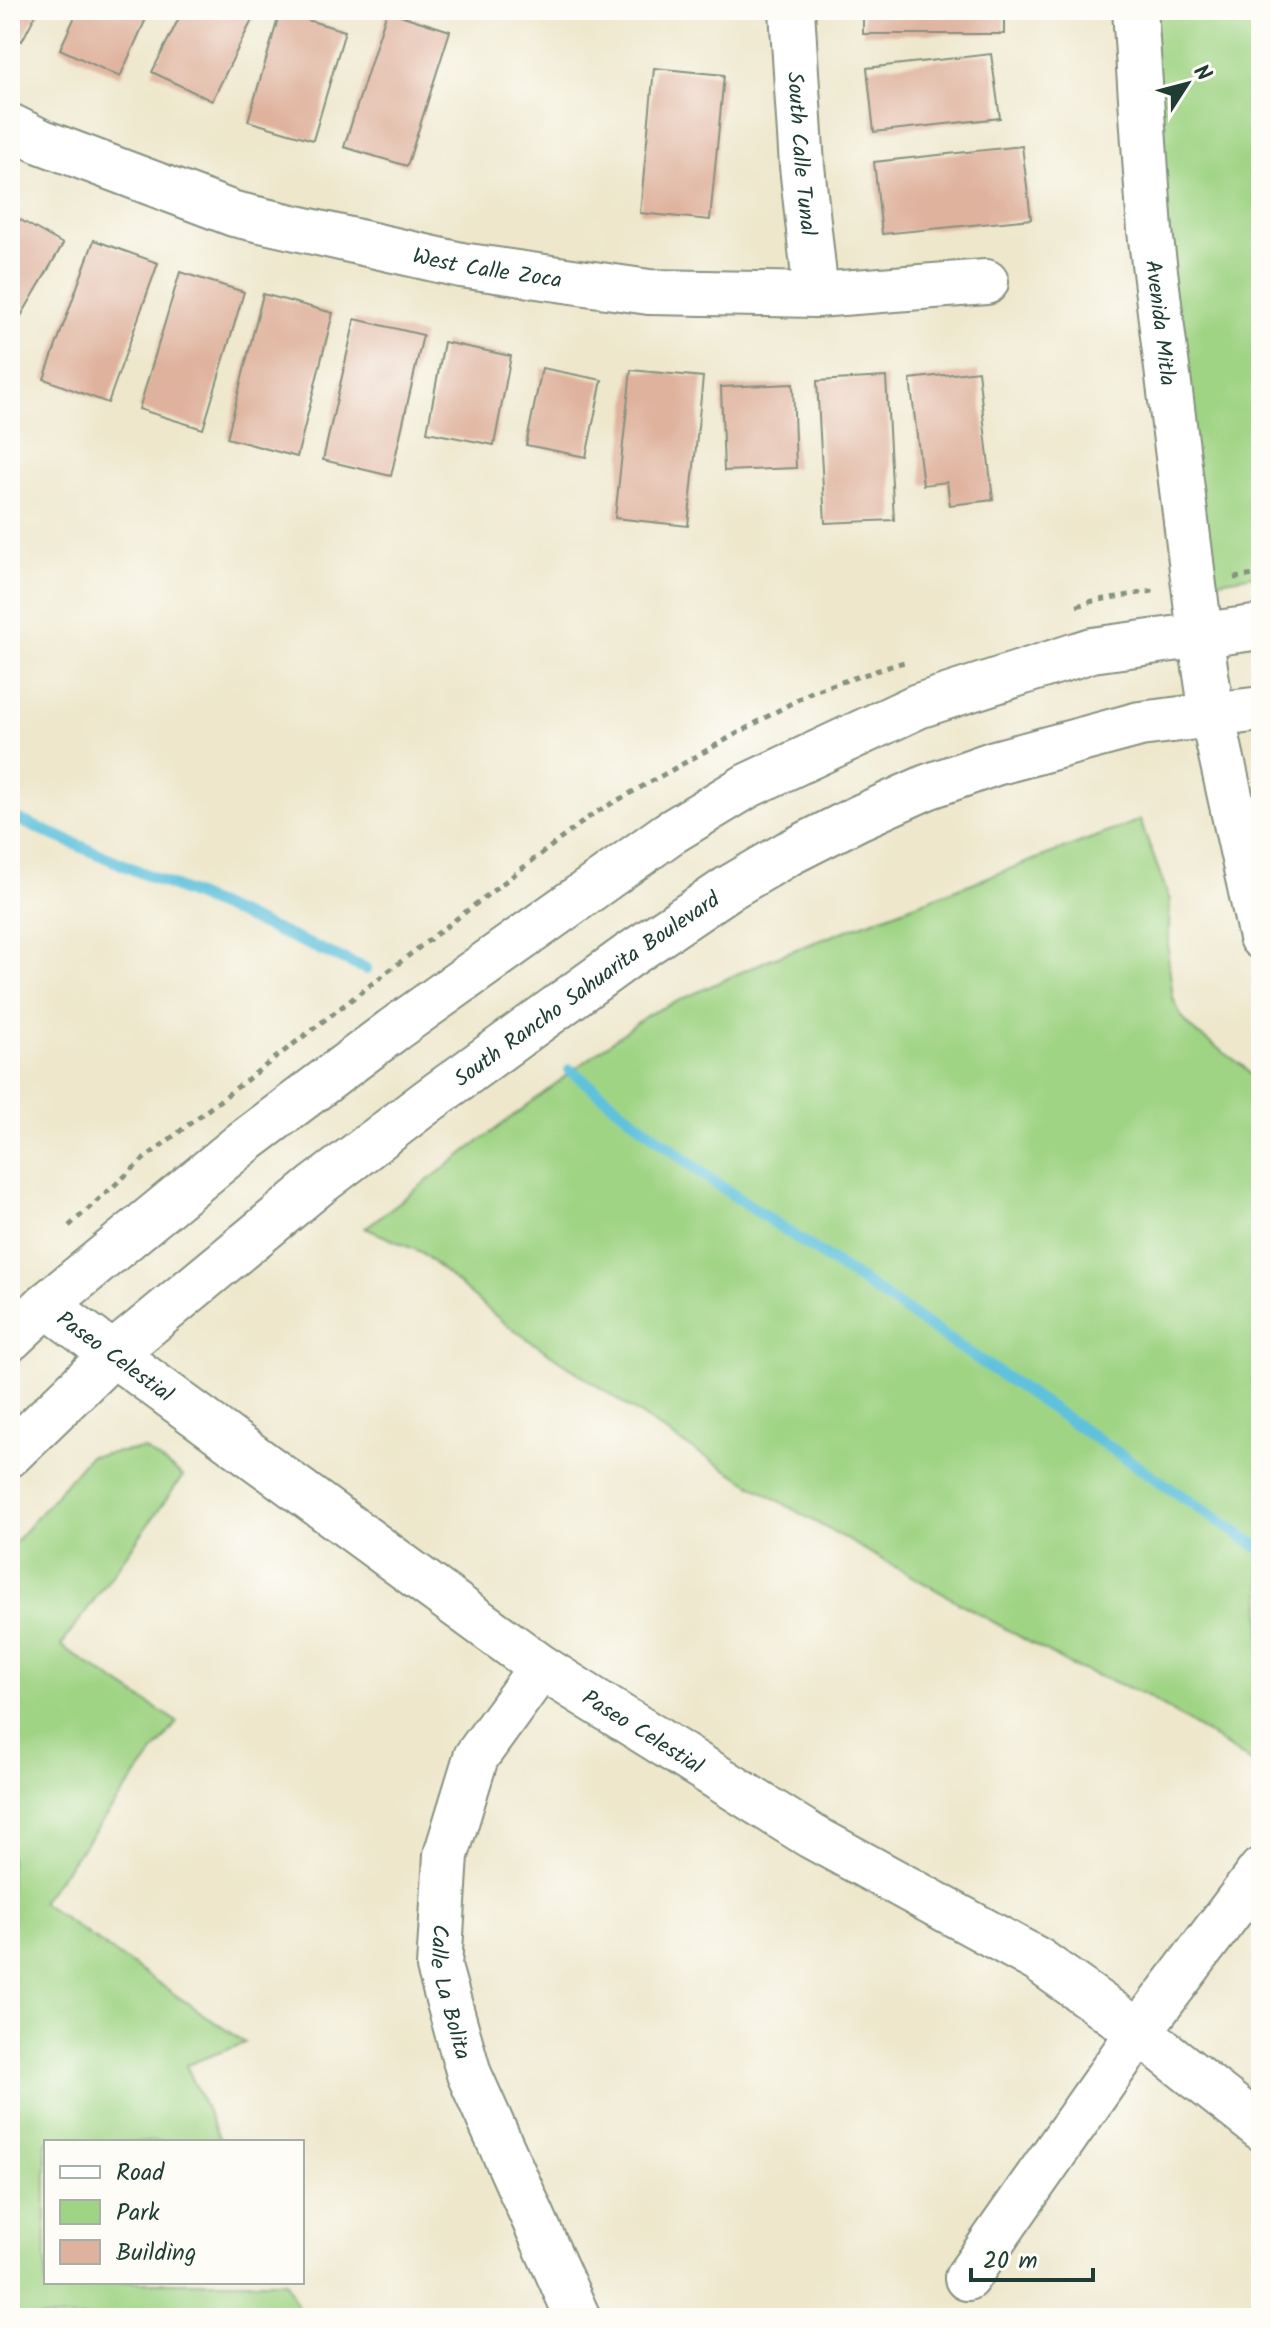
<svg xmlns="http://www.w3.org/2000/svg" width="1271" height="2328" font-family="Kalam,sans-serif">
<style>
.green{fill:#a0d485;stroke:#60885c;stroke-width:2}
.lines{fill:none;stroke-linecap:round;stroke-linejoin:round}
.stream{stroke:#5ec1dc;stroke-width:12}
.building{fill:#dfb29d}
.minor-casing{stroke:#869280;stroke-width:48}
.path{stroke:#869280;stroke-width:5;stroke-dasharray:6 6;stroke-linecap:butt}
.minor{stroke:#fff;stroke-width:44}
.labels{text-anchor:middle;stroke-width:6;stroke-linejoin:round;paint-order:stroke}
.street-label{font-size:22px;fill:#1f3d34;stroke:#fdfcf7}
</style>
<rect width="100%" height="100%" fill="#fdfcf7"/>
<filter id="ink" filterUnits="userSpaceOnUse"><feTurbulence type="fractalNoise" baseFrequency=".0125" numOctaves="2"/><feDisplacementMap in="SourceGraphic" scale="16" xChannelSelector="R" yChannelSelector="G"/><feConvolveMatrix kernelMatrix="1 2 1 2 8 2 1 2 1" color-interpolation-filters="sRGB"/></filter>
<filter id="wash" filterUnits="userSpaceOnUse"><feTurbulence type="fractalNoise" baseFrequency=".006" numOctaves="4" result="noise"/><feDisplacementMap in="SourceGraphic" scale="32" xChannelSelector="R" yChannelSelector="G"/><feGaussianBlur stdDeviation="1.8" result="paint"/><feColorMatrix in="noise" values="0 0 0 0 0 0 0 0 0 0 0 0 0 0 0 0 0 1.4 0 .05"/><feComposite in="paint" operator="in"/></filter>
<g filter="url(#wash)">
<rect width="100%" height="100%" fill="#eee7cc"/>
<path class="green" d="M1135 10H1261V574L1194 585Z
M1140 820 1170 901 1168 957 1173 998 1181 1016 1195 1032 1243 1066 1261 1089V1768L1144 1694 1070 1665 801 1514 682 1443 504 1323 421 1252 365 1228 647 1015 770 959Z
M144 1449 183 1476 61 1646 177 1722 41 1902 245 2043 186 2065 221 2142H46V2282H286L303 2318H10V1548L89 1456Z"/>
<g class="lines">
<path class="stream" d="M10 816 366 969
M570 1070 711 1180 1261 1549"/>
</g>
<g id="blocks">
<path class="building" d="M10 10H38L22 41 10 34Z
M78 10H150L120 77 60 49Z
M183 10H248L255 14 212 101 152 72Z
M863 10H1004V34H863Z
M387 11 450 31 407 166 344 147Z
M280 12 345 31 313 140 248 121Z
M991 54 1000 118 874 132 867 68Z
M654 68 724 75 710 220 640 213Z
M1022 146 1031 219 882 234 874 162Z
M10 214 63 244 10 335Z
M94 240 158 263 108 403 44 379Z
M180 272 244 292 203 429 139 409Z
M263 294 333 313 297 457 227 438Z
M355 319 423 335 391 476 323 460Z
M444 342 511 356 494 445 427 432Z
M542 368 602 380 586 457 526 445Z
M631 370 703 377 688 526 615 518Z
M978 371 993 500 950 505 947 482 923 485 910 379Z
M886 377 894 520 825 523 817 381Z
M793 384 796 468 724 471 721 387Z"/>
</g>
</g>
<g filter="url(#ink)">
<use href="#blocks" fill-opacity="0" stroke="#869280" stroke-width="2"/>
<g class="lines">
<g class="minor-casing">
<g id="minor">
<path id="s1" d="M792 10 802 166 816 295"/>
<path id="s2" d="M1135 10 1150 231 1200 634 1212 714 1261 937"/>
<path id="s3" d="M10 126 40 141 234 214 461 265 649 292 816 295 986 282"/>
<path id="s4" d="M46 1305 541 1667 811 1836 1038 1960 1139 2032 1261 2128"/>
<path d="M10 1339 46 1305 244 1142 393 1030 668 834 747 786 918 706 1092 650 1261 627"/>
<path id="s5" d="M10 1454 113 1354 316 1186 428 1101 628 956 729 888 789 853 858 818 927 787 995 763 1140 724 1261 709"/>
<path id="s6" d="M541 1667 476 1757 446 1855 439 1967 469 2074 578 2318"/>
<path d="M967 2278 1139 2032 1261 1870"/>
</g>
</g>
<path class="path" d="M1234 578 1261 574
M1077 606 1093 601 1153 591
M69 1226 145 1158 593 814 813 691 907 661"/>
<use href="#minor" class="minor"/>
</g>
</g>
<g class="labels">
<g class="street-label">
<text dy="8" stroke="none"><textPath href="#s1" startOffset="144">South Calle Tunal</textPath></text>
<text dy="8" stroke="none"><textPath href="#s3" startOffset="500">West Calle Zoca</textPath></text>
<text dy="8" stroke="none"><textPath href="#s2" startOffset="314">Avenida Mitla</textPath></text>
<text dy="8" stroke="none"><textPath href="#s5" startOffset="742">South Rancho Sahuarita Boulevard</textPath></text>
<text dy="8" stroke="none"><textPath href="#s4" startOffset="86">Paseo Celestial</textPath></text>
<text dy="8" stroke="none"><textPath href="#s4" startOffset="734">Paseo Celestial</textPath></text>
<text dy="8" stroke="none"><textPath href="#s6" startOffset="352">Calle La Bolita</textPath></text>
</g>
</g>
<rect width="1271" height="2328" fill="none" stroke="#fdfcf7" stroke-width="40"/>
<rect x="44" y="2140" width="260" height="144" fill="#fdfcf7" stroke="#a4b0a9" stroke-width="2"/>
<rect x="60" y="2166" width="40" height="12" fill="#ffffff" stroke="#a4b0a9" stroke-width="2"/>
<text x="116" y="2180" font-size="24" fill="#1f3d34">Road</text>
<rect x="60" y="2200" width="40" height="24" fill="#a0d485" stroke="#a4b0a9" stroke-width="2"/>
<text x="116" y="2220" font-size="24" fill="#1f3d34">Park</text>
<rect x="60" y="2240" width="40" height="24" fill="#dfb29d" stroke="#a4b0a9" stroke-width="2"/>
<text x="116" y="2260" font-size="24" fill="#1f3d34">Building</text>
<g transform="translate(1187 84) rotate(54)" stroke="#fdfcf7" stroke-width="6" paint-order="stroke">
<path d="M0-6L14 30L0 20L-14 30Z" fill="#1f3d34"/>
<text y="-12" font-size="22" font-weight="bold" text-anchor="middle" fill="#1f3d34">N</text>
</g>
<path d="M971 2268v12h122v-12" fill="none" stroke="#1f3d34" stroke-width="4"/>
<text x="983" y="2268" font-size="24" fill="#1f3d34" stroke="#fdfcf7" stroke-width="6" paint-order="stroke">20 m</text>
</svg>
